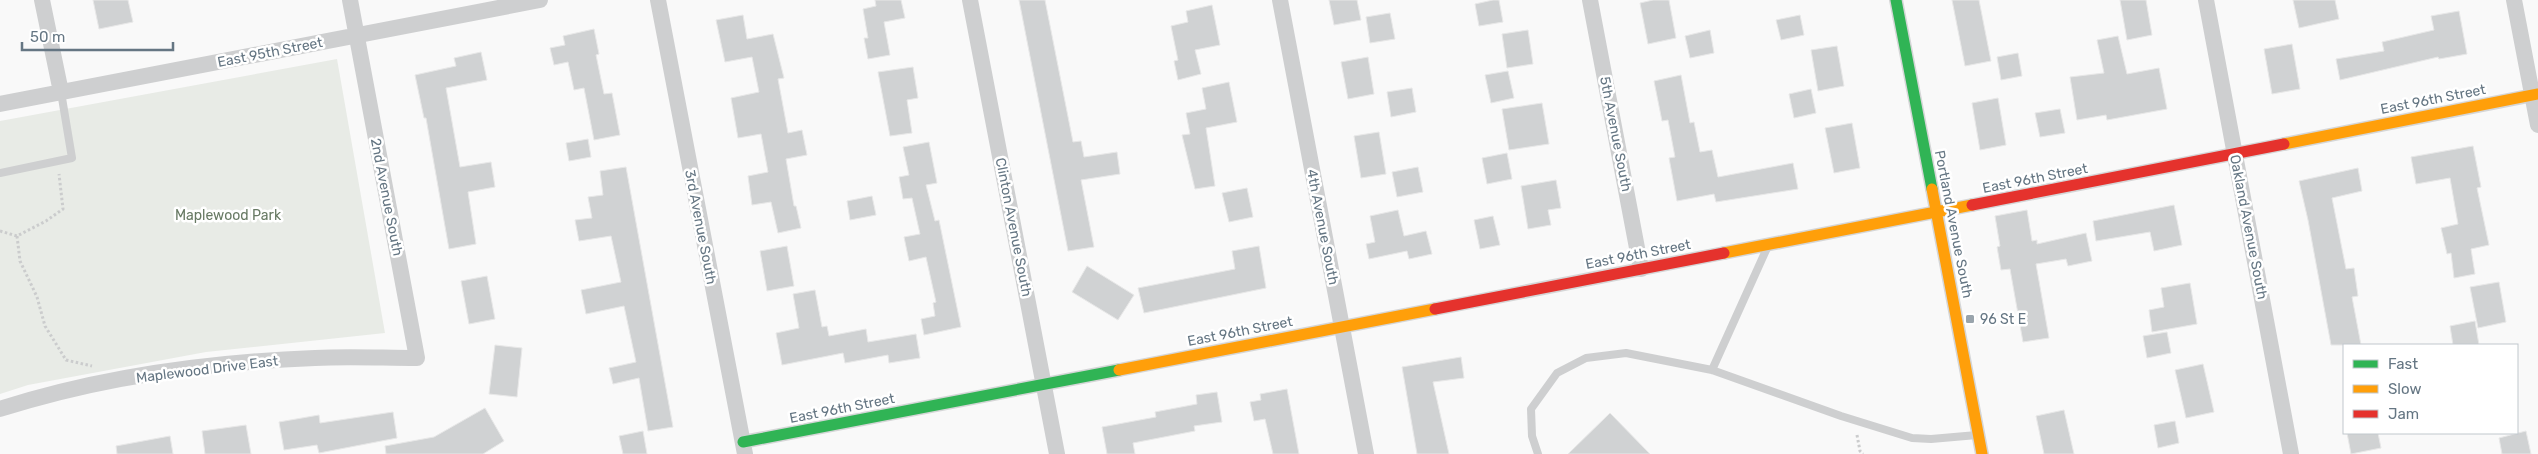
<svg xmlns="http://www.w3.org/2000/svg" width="2538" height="454" font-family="Rubik,sans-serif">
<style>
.green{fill:#e8ebe6}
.building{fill:#d0d2d3;stroke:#e8e8e8}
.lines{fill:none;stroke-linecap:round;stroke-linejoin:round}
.fast-casing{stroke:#d5d6d7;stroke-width:14}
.slow-casing{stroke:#d5d6d7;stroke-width:14}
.jam-casing{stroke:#d5d6d7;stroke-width:14}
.path{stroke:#cbcccd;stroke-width:3;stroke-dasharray:2.5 2.5;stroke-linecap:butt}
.lane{stroke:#cecfd0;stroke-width:8}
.street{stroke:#cecfd0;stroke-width:16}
.fast{stroke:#30b455;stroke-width:11}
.slow{stroke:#ff9f0a;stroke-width:11}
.jam{stroke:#e5322d;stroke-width:11}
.poi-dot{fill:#99a4ac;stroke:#fff;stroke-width:2}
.labels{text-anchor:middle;stroke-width:5;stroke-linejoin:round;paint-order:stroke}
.street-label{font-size:14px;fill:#657683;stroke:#fff}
.park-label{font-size:14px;fill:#687a64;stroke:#fff}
.poi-label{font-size:14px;fill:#657683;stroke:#fff;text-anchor:start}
</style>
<rect width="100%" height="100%" fill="#f9f9f9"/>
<path class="green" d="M337 59 385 333 206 352 28 385 0 394V121Z"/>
<path class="building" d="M93 0H128L133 22 99 29Z
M875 0H901L905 18 884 22 890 55 868 59 864 38H868L863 9 876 6Z
M1019 0H1045L1073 142 1081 141 1084 157 1117 152 1120 174 1081 180 1094 247 1068 251Z
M1329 0H1357L1361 20 1334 25Z
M1493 0H1499L1503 22 1479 26 1475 4Z
M1653 0H1669L1676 38 1648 44 1640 3Z
M1952 0H1979L1991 61 1965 66Z
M2120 0H2146L2152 35 2127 40Z
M2293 0H2335L2339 19 2299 28Z
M1212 5 1220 45 1195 50 1201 74 1178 80 1174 61 1178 60 1171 26 1188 22 1186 11Z
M2459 11 2467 54 2439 59 2438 57 2340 80 2336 59 2384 51 2382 42 2434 30 2431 16Z
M1390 13 1395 39 1370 43 1366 17Z
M743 15 747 39 773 34 784 78 778 79 788 133 802 130 807 155 786 159 794 206H796L801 228 778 233 771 202 752 205 748 176 768 172 761 134 738 138 731 98 759 92 752 57 725 62 716 20Z
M1800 15 1804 35 1781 40 1776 20Z
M594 29 599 54 596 55 604 94 612 93 620 135 594 140 584 88 574 90 568 62 554 65 550 48 565 45 563 36Z
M1528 30 1533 64 1507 68 1502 34Z
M1710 30 1714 53 1690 58 1685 36Z
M2118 36 2127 74 2159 68 2167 109 2107 120 2106 115 2077 120 2070 77 2104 73 2097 40Z
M2292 44 2300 89 2272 94 2264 49Z
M1837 46 1844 86 1818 91 1811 50Z
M481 52 487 80 446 88 460 167 491 162 495 187 468 192 476 244 449 249 426 118H424L415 75 456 66 454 58Z
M2018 53 2022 76 2001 80 1997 57Z
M1368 57 1374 94 1348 99 1341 62Z
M913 67 918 98 907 100 912 133 890 136 878 72Z
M1508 71 1514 98 1491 103 1485 75Z
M1681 75 1690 123 1694 122 1700 152 1712 150 1718 177 1793 163 1798 189 1716 202 1714 194 1677 201 1669 158 1675 157 1668 120 1662 121 1654 81Z
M1229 82 1237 122 1206 128 1215 186 1195 189 1182 135 1190 134 1186 113 1206 109 1202 88Z
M1412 88 1416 112 1391 117 1387 92Z
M1811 89 1816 113 1794 118 1789 94Z
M1998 98 2006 145 1980 150 1972 103Z
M1542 103 1549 144 1509 150 1502 109Z
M2060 109 2065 133 2040 137 2035 113Z
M1852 123 1860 168 1834 173 1825 128Z
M1379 132 1386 174 1361 178 1354 136Z
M588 139 591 157 569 161 566 143Z
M929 142 937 183 926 185 935 221 939 220 961 327 924 335 921 319 935 316 933 303 936 302 926 257 909 261 904 237 920 234 912 198 903 199 899 177 909 175 903 147Z
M2473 146 2481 187 2477 188 2489 245 2471 249 2475 274 2454 278 2451 253 2447 254 2441 228 2458 224 2450 178 2416 184 2411 157Z
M1507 153 1512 179 1487 184 1482 158Z
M626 167 673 427 648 431 639 378 613 384 609 368 636 362 624 306 586 314 581 290 621 282 611 236 579 241 575 220 592 218 588 197 603 195 600 171Z
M1418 167 1423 192 1397 197 1392 172Z
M2358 168 2362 191 2332 198 2346 269 2354 268 2358 296 2352 297 2361 345H2331L2308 220 2299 181Z
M1556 180 1561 208 1548 210 1551 225 1528 229 1521 186Z
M1247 188 1253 217 1229 222 1222 193Z
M872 196 876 215 850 220 847 201Z
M2174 205 2182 245 2154 251 2150 232 2096 241 2093 221Z
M1398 210 1404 236 1426 231 1432 254 1409 259 1407 251 1369 259 1366 244 1375 242 1370 216Z
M2027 210 2032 241 2037 240V244L2086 233 2092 261 2068 266 2066 259 2036 264 2049 338 2023 342 2010 269 2001 270 1997 247 2000 246 1995 216Z
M1493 216 1500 245 1480 249 1474 220Z
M787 246 794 286 767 291 760 251Z
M1259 246 1266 288 1144 313 1138 288 1235 269 1232 251Z
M1087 266 1134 295 1118 320 1072 292Z
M487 276 495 319 469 324 461 281Z
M2499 282 2506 322 2478 328 2470 287Z
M2190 283 2197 324 2152 332 2149 310 2164 307 2161 288Z
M815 290 822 327 827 326 829 336 866 329 868 342 916 334 920 358 889 363 888 355 845 363 843 353 782 365 776 333 799 328 793 294Z
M2475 321 2479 345H2453L2450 326Z
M2167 332 2171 353 2147 358 2143 336Z
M495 345 522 348 517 397 489 394Z
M1461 357 1464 378 1433 382 1449 454H1417L1402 367Z
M2203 364 2214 412 2186 418 2175 370Z
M1287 389 1299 454H1273L1265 419 1254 421 1250 402 1261 400 1260 394Z
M1217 392 1222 422 1194 426 1195 431 1133 443 1135 454H1107L1102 427 1156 417 1155 412 1197 404 1196 395Z
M485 408 504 441 483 454H386L385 446 434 437Z
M2064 410 2074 454H2044L2036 416Z
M393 412 397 438 319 453 317 445 284 450 279 422 319 415 320 423Z
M1610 413 1650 454H1568Z
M2175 421 2179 443 2158 448 2154 425Z
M246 425 251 454H205L202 431Z
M643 431 647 454H623L619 436Z
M2526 431 2531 454H2502L2499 438Z
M2347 433H2378L2381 448 2351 454Z
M170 436 173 454H117L116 446Z"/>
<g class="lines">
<g class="fast-casing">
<path id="fast" d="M1896 0 1932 189
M743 442 1119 370"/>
</g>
<g class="slow-casing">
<path id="slow" d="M2284 144 2538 94
M1932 189 1982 454
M1724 253 1972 205
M1119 370 1435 309"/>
</g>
<g class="jam-casing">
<path id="jam" d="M1972 205 2284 144
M1435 309 1724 253"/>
</g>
<path class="path" d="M0 231 17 236 46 221 63 209 59 174
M17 236 20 261 37 297 45 326 66 360 92 366
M1857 435 1860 451 1863 454"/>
<path class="lane" d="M0 173 72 158 61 92
M1712 370 1767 248
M1538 454 1532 436 1531 409 1557 373 1586 358 1626 353 1712 370 1841 416 1912 438 1931 439 1977 435"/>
<path class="street" d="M42 0 61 92
M658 0 745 454
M970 0 1057 454
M1280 0 1366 454
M1590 0 1641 269
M2206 0 2291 454
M2514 0 2538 125
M0 104 540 0
M0 409C100 377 210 362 315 358 349 356 383 358 417 358L350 0"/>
<use href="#fast" class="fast"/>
<use href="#slow" class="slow"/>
<use href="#jam" class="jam"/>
</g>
<rect class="poi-dot" x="1965" y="314" width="10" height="10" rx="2.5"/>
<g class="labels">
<g class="street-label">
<text transform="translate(270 52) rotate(-11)" y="5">East 95th Street</text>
<text transform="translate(2433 99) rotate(-11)" y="5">East 96th Street</text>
<text transform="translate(1616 134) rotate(79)" y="5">5th Avenue South</text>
<text transform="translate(2035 178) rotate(-11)" y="5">East 96th Street</text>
<text transform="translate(387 197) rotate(79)" y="5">2nd Avenue South</text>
<text transform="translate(1954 224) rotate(79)" y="5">Portland Avenue South</text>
<text transform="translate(701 227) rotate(79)" y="5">3rd Avenue South</text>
<text transform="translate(1014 227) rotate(79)" y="5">Clinton Avenue South</text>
<text transform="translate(1323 227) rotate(79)" y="5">4th Avenue South</text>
<text transform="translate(2249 227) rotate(79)" y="5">Oakland Avenue South</text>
<text transform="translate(1638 254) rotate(-11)" y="5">East 96th Street</text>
<text transform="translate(1240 331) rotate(-11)" y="5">East 96th Street</text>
<text transform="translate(207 369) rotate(-7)" y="5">Maplewood Drive East</text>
<text transform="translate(842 408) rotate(-11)" y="5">East 96th Street</text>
</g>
<g class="park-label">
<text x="228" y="220">Maplewood Park</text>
</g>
<g class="poi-label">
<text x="1980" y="324">96 St E</text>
</g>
</g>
<rect x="2343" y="344" width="175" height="90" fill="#ffffff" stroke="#c1c8cd"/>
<rect x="2353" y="360" width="25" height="8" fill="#30b455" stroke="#c1c8cd"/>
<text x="2388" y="369" font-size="15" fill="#657683">Fast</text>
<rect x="2353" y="385" width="25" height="8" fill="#ff9f0a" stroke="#c1c8cd"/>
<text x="2388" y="394" font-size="15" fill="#657683">Slow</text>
<rect x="2353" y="410" width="25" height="8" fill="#e5322d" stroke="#c1c8cd"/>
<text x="2388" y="419" font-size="15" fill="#657683">Jam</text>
<path d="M22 42v8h151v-8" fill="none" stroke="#657683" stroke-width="2.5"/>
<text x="30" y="42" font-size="15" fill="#657683" stroke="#ffffff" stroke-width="4" paint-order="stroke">50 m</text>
</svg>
